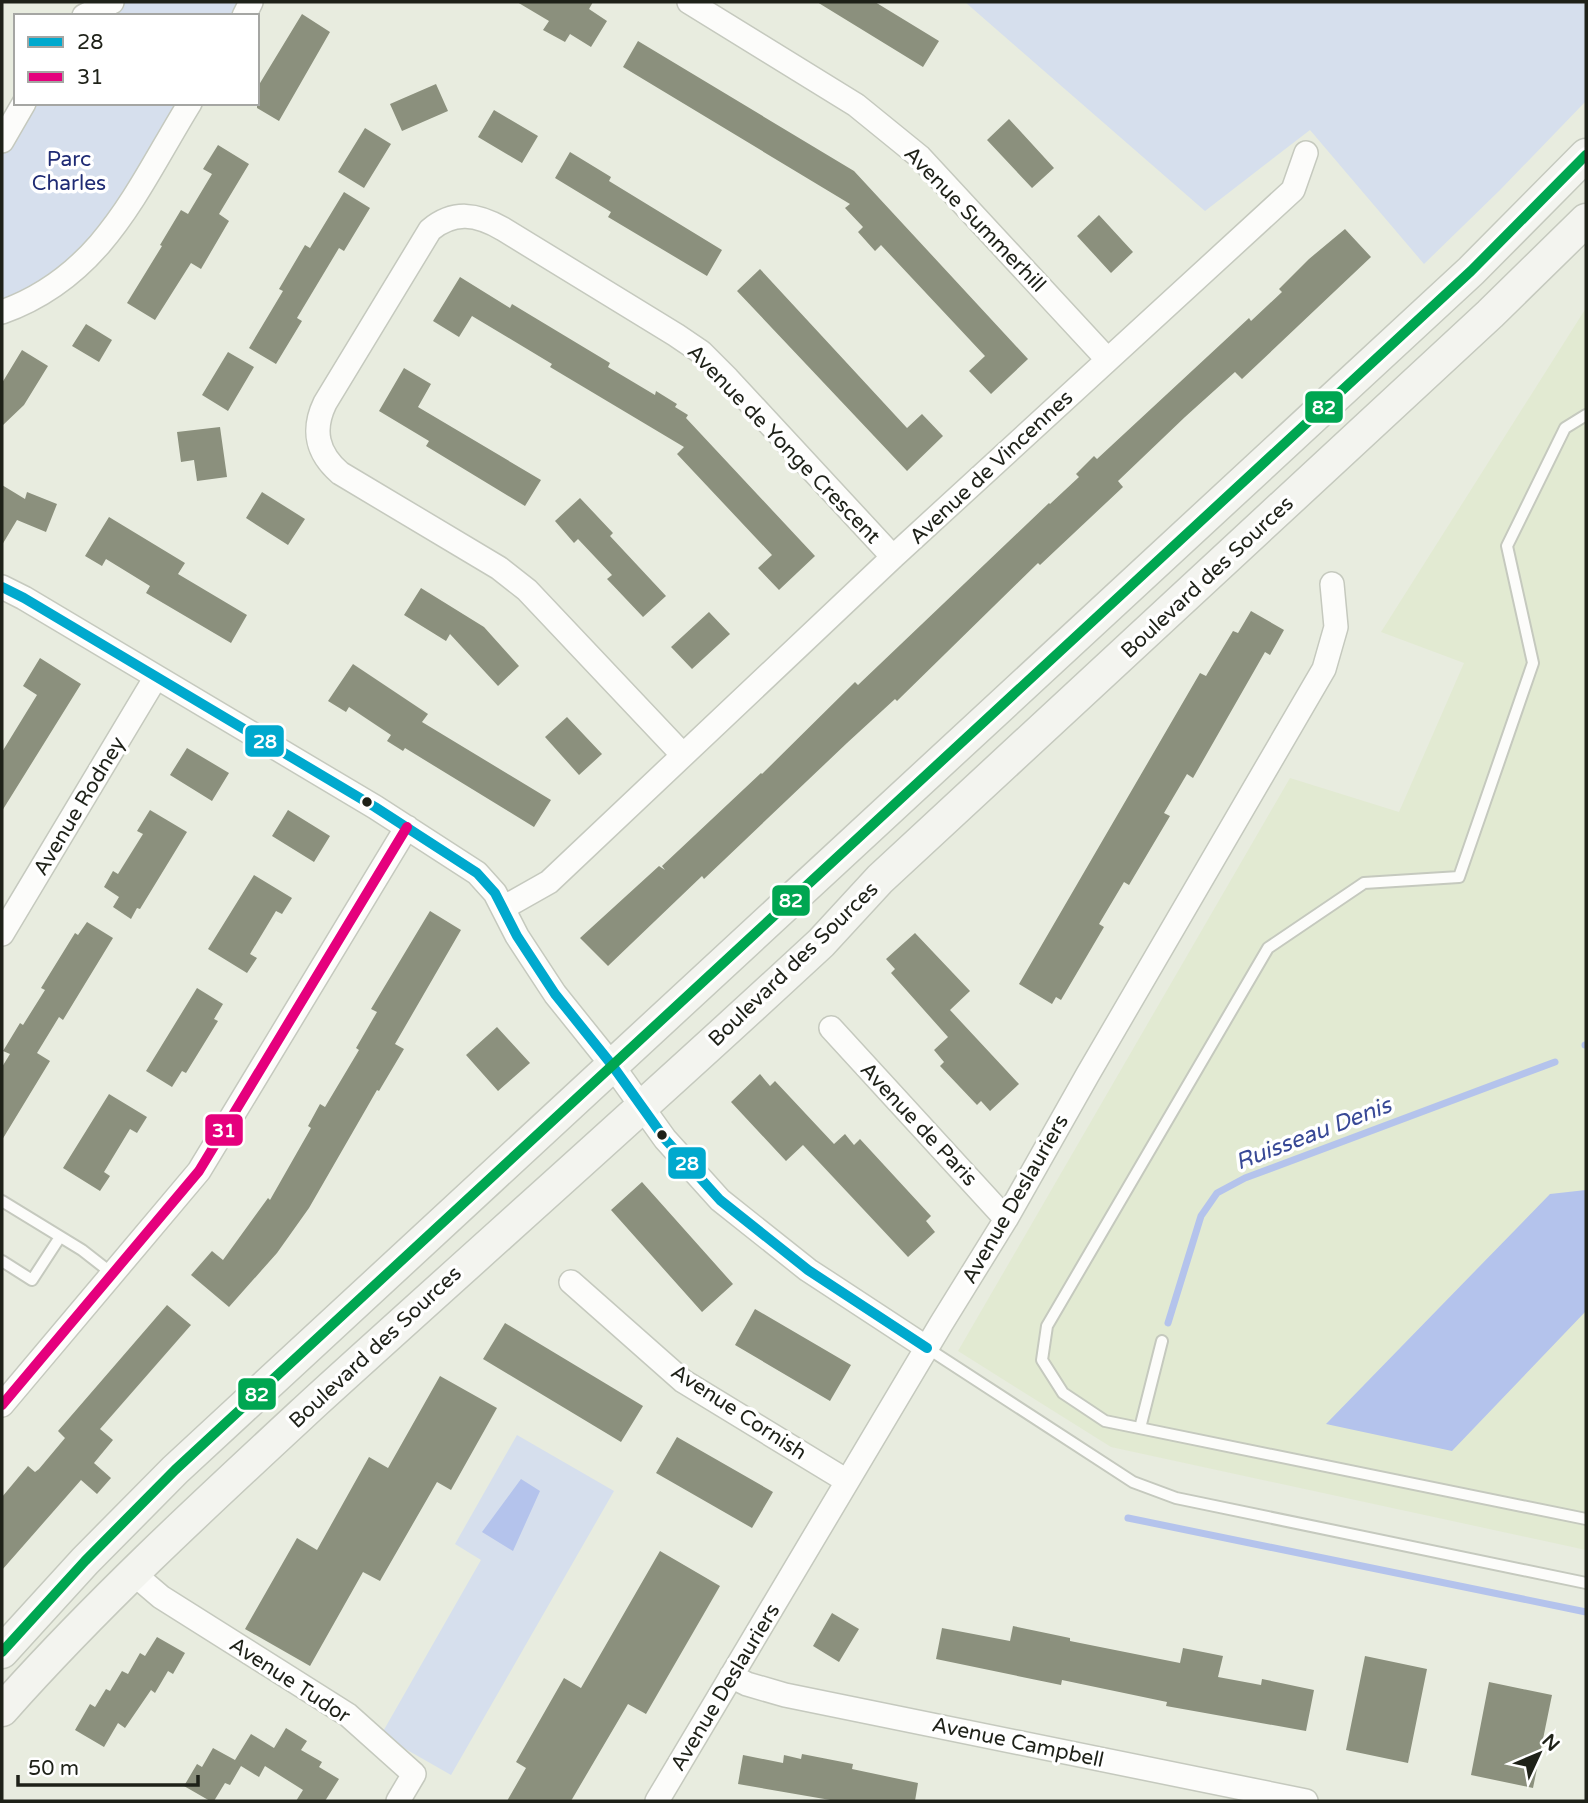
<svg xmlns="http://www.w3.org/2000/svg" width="1588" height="1803" font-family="'Varela Round',sans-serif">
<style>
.built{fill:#e2ead2}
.green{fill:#d6dfed}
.water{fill:#b4c3ec}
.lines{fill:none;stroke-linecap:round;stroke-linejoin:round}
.stream{stroke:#b4c3ec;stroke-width:7}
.building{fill:#8b907d}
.lane-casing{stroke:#c5c9be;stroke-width:14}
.street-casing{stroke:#c5c9be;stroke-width:26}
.secondary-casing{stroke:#c5c9be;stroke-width:35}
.lane{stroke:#fcfcfa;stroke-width:10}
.street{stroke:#fcfcfa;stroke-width:23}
.secondary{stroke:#f3f4ef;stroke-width:32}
.bus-1-casing{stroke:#fff;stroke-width:16}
.bus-2-casing{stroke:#fff;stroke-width:16}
.bus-3-casing{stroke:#fff;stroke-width:16}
.bus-1{stroke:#00a9ce;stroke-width:10}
.bus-2{stroke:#e5007d;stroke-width:10}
.bus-3{stroke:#00a651;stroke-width:10}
.bus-dot{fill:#1e2118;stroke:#fff;stroke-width:2.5}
.labels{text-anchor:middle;stroke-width:7;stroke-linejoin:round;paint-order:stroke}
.park-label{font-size:21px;fill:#1f2b74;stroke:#fff}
.street-label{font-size:21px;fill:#1e2118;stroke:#fff}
.water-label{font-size:23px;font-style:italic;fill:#384996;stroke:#fff}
.line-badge{stroke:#fff;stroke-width:2.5}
.badge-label{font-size:19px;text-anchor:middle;font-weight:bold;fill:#fff}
</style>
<rect width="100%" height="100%" fill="#e8ecdf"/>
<path class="built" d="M1586 308V1550L1111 1447 958 1351 1290 778 1399 812 1464 663 1381 632Z"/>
<path class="green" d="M112 2H251L244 16H84Z
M965 2H1586V101L1500 190 1424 264 1310 130 1205 211Z
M24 103H190L108 237 2 312V141Z
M517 1435 614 1491 451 1775 381 1735 481 1560 455 1544Z"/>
<path class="water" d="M1586 1190V1311L1452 1451 1326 1424 1550 1194Z
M521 1479 540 1491 513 1551 482 1532Z"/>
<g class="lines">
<path class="stream" d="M1585 1045H1586
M1168 1323 1201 1216 1217 1193 1245 1178 1555 1062
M1128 1518 1586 1612"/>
</g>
<path class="building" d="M517 2H593L589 9 607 21 591 47 570 34 565 42 543 30 549 21Z
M817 2H875L939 41 923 67Z
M302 14 330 32 279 121 257 108V88Z
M638 41 854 171 1028 359 991 394 969 371 985 356 881 245 875 251 858 232 863 227 845 208 850 204 623 67Z
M436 84 448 111 402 131 390 104Z
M494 110 538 136 522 163 478 137Z
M1009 119 1054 168 1032 188 987 140Z
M365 128 391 144 364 188 338 172Z
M218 145 249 164 219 214 229 221 201 269 191 263 155 320 127 303 162 246 160 245 181 210 188 214 212 174 203 169Z
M570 152 611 177 609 181 722 250 707 276 608 217 611 212 555 178Z
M344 192 370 208 344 251 339 248 297 318 302 321 276 364 249 348 283 291 279 289 305 245 310 248Z
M1099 215 1133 252 1111 273 1077 236Z
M1345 229 1371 257 1242 379 1235 372 1185 417 1118 481 1123 487 1040 565 1038 563 897 701 895 699 847 743 704 879 702 876 608 966 580 938 659 866 665 870 662 866 761 773 762 774 855 682 858 685 1049 503 1050 504 1079 477 1076 474 1094 456 1097 459 1249 318 1251 321 1282 292 1279 289 1309 259Z
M760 269 907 428 922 414 943 436 907 471 737 291Z
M460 277 510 308 512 304 610 363 608 367 655 395 656 391 677 404 675 407 688 415 686 418 815 556 779 590 758 568 772 555 677 454 684 447 550 367 552 364 472 316 459 337 433 321Z
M86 324 112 340 99 362 72 346Z
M22 350 48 366 24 405 2 426V383Z
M228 352 254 367 228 411 202 395Z
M404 368 431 384 418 407 541 480 525 506 426 446 429 441 379 411Z
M220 427 227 477 197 481 194 460 181 462 177 432Z
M2 485 25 499 27 492 57 504 46 532 17 520 2 545Z
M262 492 305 519 288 545 246 518Z
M580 498 613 533 610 536 666 596 643 617 607 579 612 575 578 539 574 543 555 521Z
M109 517 185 563 178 574 247 615 231 643 146 593 150 586 106 559 102 566 85 556Z
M421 588 484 627 519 666 498 686 450 634 446 641 404 615Z
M1251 611 1284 630 1270 655 1265 652 1193 778 1187 774 1164 813 1170 816 1129 885 1124 882 1099 924 1104 927 1061 1000 1056 997 1052 1004 1019 984 1200 673 1206 676 1233 631 1238 633Z
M709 612 730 634 692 669 671 647Z
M40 658 81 684 2 811V752L37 695 23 686Z
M353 664 428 714 422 722 551 800 534 827 405 748 403 751 387 741 391 735 349 707 346 712 328 701Z
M567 717 602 754 579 775 545 737Z
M187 748 229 773 212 801 170 775Z
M150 810 187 832 140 909 137 908 131 919 113 907 119 897 104 887 113 871 118 874 143 834 137 831Z
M288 810 330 836 314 862 272 836Z
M254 875 292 898 282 914 276 911 250 954 257 958 247 973 208 949Z
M430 911 461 930 395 1044 404 1049 379 1091 377 1090 309 1208 277 1253 229 1307 191 1275 212 1251 223 1260 268 1198 270 1200 311 1128 308 1126 320 1104 325 1107 359 1050 356 1048 377 1012 371 1009Z
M87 922 113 938 63 1020 59 1017 37 1053 50 1061 2 1140V1067L10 1054 3 1051 20 1023 23 1025 45 990 41 988 75 933 78 935Z
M915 933 970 991 950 1010 1019 1084 990 1111 981 1101 977 1105 940 1066 944 1062 934 1050 948 1037 891 973 895 969 886 959Z
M197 988 223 1004 214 1019 218 1021 186 1073 182 1071 172 1087 146 1071Z
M497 1027 530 1063 498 1091 466 1055Z
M760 1074 770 1086 775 1081 834 1144 845 1134 854 1145 860 1139 931 1216 926 1221 935 1232 908 1257 803 1145 786 1161 731 1102Z
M109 1094 147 1117 137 1133 130 1129 104 1172 110 1176 100 1191 63 1168Z
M642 1182 733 1284 702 1312 611 1210Z
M167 1305 191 1325 100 1429 113 1440 94 1463 111 1478 97 1494 81 1480 2 1570V1497L28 1466 35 1472 39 1469 65 1438 58 1431Z
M755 1309 851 1365 830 1401 735 1345Z
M505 1323 643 1406 621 1442 483 1359Z
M440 1376 497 1408 451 1490 437 1482 380 1581 363 1572 310 1666 245 1629 297 1538 317 1550 369 1457 388 1468Z
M677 1437 773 1492 752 1528 656 1473Z
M660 1551 720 1586 646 1714 628 1704 571 1801H507L526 1768 516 1762 564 1678 581 1688Z
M832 1613 859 1629 839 1662 813 1646Z
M1013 1626 1070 1638V1641L1180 1663 1183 1648 1223 1656 1218 1677 1261 1685 1262 1679 1314 1690 1306 1731 1166 1706 1167 1702 1062 1680 1061 1685 936 1659 942 1628 1010 1641Z
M157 1637 185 1653 173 1674 168 1671 155 1693 151 1690 125 1728 118 1723 104 1747 75 1730 90 1704 95 1707 106 1689 110 1691 122 1671 128 1674 140 1653 145 1656Z
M1365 1656 1427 1669 1408 1763 1346 1750Z
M1489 1682 1552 1695 1533 1788 1471 1775Z
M286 1728 307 1741 301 1750 322 1762 319 1767 339 1779 325 1801H296L303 1790 265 1766 259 1777 241 1766 230 1785 225 1783 214 1801H210L184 1786 197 1764 202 1767 213 1748 235 1760 251 1734 274 1748Z
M802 1754 853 1764 852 1769 918 1783 915 1801H836L738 1784 743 1755 783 1763 784 1755 801 1759Z"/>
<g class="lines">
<g class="lane-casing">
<path id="lane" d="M1586 415 1565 428 1507 546 1533 663 1459 877 1364 883 1268 948 1047 1326 1042 1360 1063 1393 1105 1421 1586 1519
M2 1201 82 1250 114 1275
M2 1261 32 1280 60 1237
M927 1348 1133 1482 1176 1498 1586 1583
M1140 1428 1162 1341"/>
</g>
<g class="street-casing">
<path id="street" d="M689 2 856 105 920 157 1107 359
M84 16 112 2
M244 16 251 2
M2 141 24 103
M2 312C103 276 137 189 190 103
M2 587 24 598 375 807 477 873 495 893 517 936 555 994 612 1065 665 1139 720 1200 808 1270 927 1348
M682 754 527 590 499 568 340 473C317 453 312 430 325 403L430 230C454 210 477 214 503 229L676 335 701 352 728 379 893 557
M503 908 549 882 893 557 1293 190 1306 153
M2 934 156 677
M831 1028 1006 1219
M571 1282 683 1381 847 1481
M2 1405 199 1171 407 827
M134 1574 161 1597 348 1715 414 1774 398 1801
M731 1676 747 1684 785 1695 1306 1801
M657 1801 941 1324 1006 1219 1088 1074 1324 669 1336 627 1332 584"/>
</g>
<g class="secondary-casing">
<path id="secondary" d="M2 1652 85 1561 175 1470 1471 271 1586 155
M2 1710C99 1601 208 1501 316 1401 471 1260 628 1121 782 979L821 943 880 879 1490 314 1586 220"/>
</g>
<use href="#lane" class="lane"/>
<use href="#street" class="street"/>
<use href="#secondary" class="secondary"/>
<g class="bus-1-casing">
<path id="bus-1" d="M2 587 24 598 375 807 477 873 495 893 517 936 555 994 612 1065 665 1139 720 1200 808 1270 927 1348"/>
</g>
<g class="bus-2-casing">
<path id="bus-2" d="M2 1405 199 1171 407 827"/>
</g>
<g class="bus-3-casing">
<path id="bus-3" d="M2 1652 85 1561 175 1470 1471 271 1586 155"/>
</g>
<use href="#bus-1" class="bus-1"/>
<use href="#bus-2" class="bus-2"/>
<use href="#bus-3" class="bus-3"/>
</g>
<g class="bus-dot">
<circle cx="367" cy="802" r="6"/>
<circle cx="662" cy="1135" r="6"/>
</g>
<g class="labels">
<g class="park-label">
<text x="69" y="166">Parc<tspan x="69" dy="24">Charles</tspan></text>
</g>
<g class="street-label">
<text transform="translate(975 219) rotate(46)" y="7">Avenue Summerhill</text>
<text transform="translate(784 444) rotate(46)" y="7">Avenue de Yonge Crescent</text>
<text transform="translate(991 467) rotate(-43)" y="7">Avenue de Vincennes</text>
<text transform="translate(1207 577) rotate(-43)" y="7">Boulevard des Sources</text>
<text transform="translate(79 806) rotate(-59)" y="7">Avenue Rodney</text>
<text transform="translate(793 964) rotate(-44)" y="7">Boulevard des Sources</text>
<text transform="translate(919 1124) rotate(47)" y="7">Avenue de Paris</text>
<text transform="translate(1015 1199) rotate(-60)" y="7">Avenue Deslauriers</text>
<text transform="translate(375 1347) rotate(-43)" y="7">Boulevard des Sources</text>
<text transform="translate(739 1412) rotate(33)" y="7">Avenue Cornish</text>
<text transform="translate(290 1680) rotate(33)" y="7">Avenue Tudor</text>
<text transform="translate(725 1687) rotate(-59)" y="7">Avenue Deslauriers</text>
<text transform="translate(1018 1742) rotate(12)" y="7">Avenue Campbell</text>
</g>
<g class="water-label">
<text transform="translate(1313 1133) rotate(-21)" y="8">Ruisseau Denis</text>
</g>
</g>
<g class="line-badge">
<rect x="1304" y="390" width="40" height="34" rx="7" fill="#00a651"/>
<rect x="244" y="724" width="41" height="34" rx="7" fill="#00a9ce"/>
<rect x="771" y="884" width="40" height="33" rx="7" fill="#00a651"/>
<rect x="204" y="1113" width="40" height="34" rx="7" fill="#e5007d"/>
<rect x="667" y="1146" width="40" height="34" rx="7" fill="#00a9ce"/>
<rect x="237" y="1377" width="40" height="34" rx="7" fill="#00a651"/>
</g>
<g class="badge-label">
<text x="1324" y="414">82</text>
<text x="265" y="748">28</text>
<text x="791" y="907">82</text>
<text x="224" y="1137">31</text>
<text x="687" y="1170">28</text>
<text x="257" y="1401">82</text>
</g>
<rect width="1588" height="1803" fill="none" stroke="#1e2118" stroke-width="7"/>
<rect x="14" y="14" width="245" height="91" fill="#ffffff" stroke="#a5a6a3" stroke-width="2"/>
<rect x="28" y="37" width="35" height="10" fill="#00a9ce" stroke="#a5a6a3" stroke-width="2"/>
<text x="77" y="49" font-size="21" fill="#1e2118">28</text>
<rect x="28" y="72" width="35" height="10" fill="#e5007d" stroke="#a5a6a3" stroke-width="2"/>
<text x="77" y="84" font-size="21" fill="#1e2118">31</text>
<g transform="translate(1539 1754) rotate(46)" stroke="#ffffff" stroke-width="5" paint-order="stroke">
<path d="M0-5L12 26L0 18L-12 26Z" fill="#1e2118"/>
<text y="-10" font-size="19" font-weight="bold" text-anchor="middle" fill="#1e2118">N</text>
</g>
<path d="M18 1775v10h180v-10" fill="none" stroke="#1e2118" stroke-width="3.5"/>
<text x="28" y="1775" font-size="21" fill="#1e2118" stroke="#ffffff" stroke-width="5" paint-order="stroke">50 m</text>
</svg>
